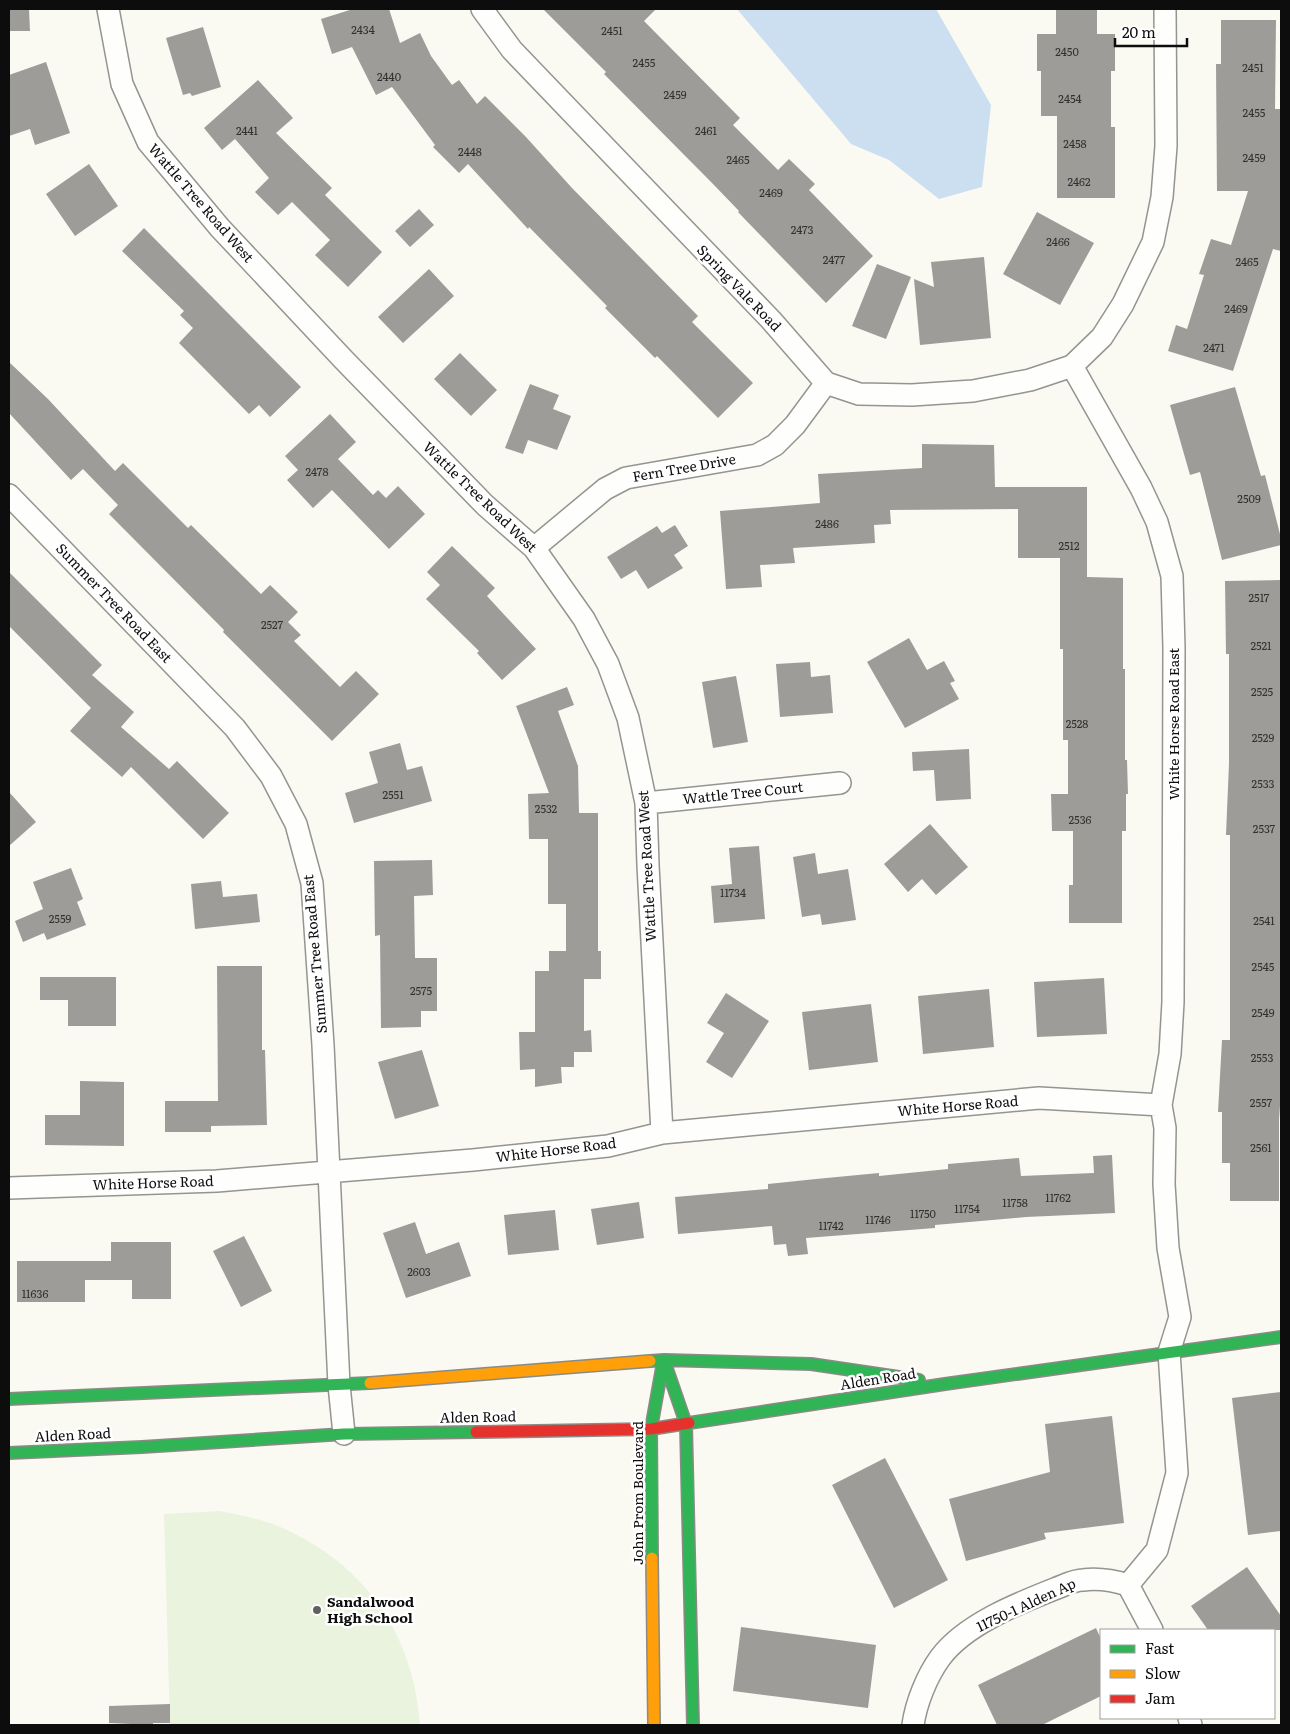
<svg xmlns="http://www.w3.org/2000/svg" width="1290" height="1734" font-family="Literata,serif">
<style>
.pitch{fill:#eaf3dd}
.water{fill:#ccdff1}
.building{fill:#9d9c98}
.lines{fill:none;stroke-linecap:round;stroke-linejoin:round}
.street-casing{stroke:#949490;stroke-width:24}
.fast-casing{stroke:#8a8a87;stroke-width:14}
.slow-casing{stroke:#8a8a87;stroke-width:14}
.jam-casing{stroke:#8a8a87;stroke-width:14}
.street{stroke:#fefefd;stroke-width:21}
.fast{stroke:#30b455;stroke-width:11}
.slow{stroke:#ff9f0a;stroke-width:11}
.jam{stroke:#e5322d;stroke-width:11}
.poi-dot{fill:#60605d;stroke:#fff;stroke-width:2}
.labels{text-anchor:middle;stroke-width:5;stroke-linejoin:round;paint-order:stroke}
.number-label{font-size:11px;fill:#313130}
.street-label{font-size:14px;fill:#0d0d0d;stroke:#fff}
.poi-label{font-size:14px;font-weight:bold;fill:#0d0d0d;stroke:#fff;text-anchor:start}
</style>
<rect width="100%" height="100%" fill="#fafaf2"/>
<path class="pitch" d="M220 1511C243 1516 268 1520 289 1531 369 1569 414 1638 420 1725H170L164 1514Z"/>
<path class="water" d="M737 9H936L991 105 982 187 939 199 889 160 851 144Z"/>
<path class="building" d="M9 9H29L30 31H9Z
M353 9H389L400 43 420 33 431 56 452 85 459 80 477 104 485 96 526 137 572 188 698 316 692 322 753 383 718 418 657 356 655 358 605 308 607 306 529 227 528 229 468 164 459 173 433 147 435 145 392 87 376 95 352 47 332 54 321 19Z
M543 9H656L644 21 740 118 733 125 778 170 789 159 815 184 809 190 873 256 826 303 738 212 739 211 714 185 604 74 606 72Z
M1056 9H1097V34H1115V71H1111V127H1115V198H1057V116H1041V71H1037V34H1056Z
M1221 20H1276L1275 109H1281V251L1273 249 1233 371 1168 351 1176 325 1187 329 1204 275 1199 274 1211 239 1231 245 1248 191H1217L1216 64H1221Z
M203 27 221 87 192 96 190 93 183 95 166 38Z
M46 62 70 133 35 145 30 129 9 136V75Z
M258 80 293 118 276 133 332 188 325 195 382 252 348 287 315 255 330 240 292 202 278 215 255 192 269 178 235 139 222 150 204 128Z
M89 164 118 206 75 236 46 194Z
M419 209 434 225 410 247 395 231Z
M1037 212 1094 243 1060 305 1003 274Z
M144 228 301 387 270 417 259 405 249 414 179 343 193 328 180 315 184 311 122 251Z
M984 257 991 338 920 345 914 279 934 287 931 262Z
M877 264 911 277 886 339 852 326Z
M429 269 454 296 403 343 378 317Z
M460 353 497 390 471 416 434 379Z
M9 362 48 399 115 471 123 463 188 528 191 525 261 594 270 585 298 612 288 622 301 635 294 641 340 687 356 671 379 694 332 741 223 632 224 630 109 514 118 505 83 469 71 480 9 413Z
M530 384 559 395 553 409 571 416 557 450 528 440 523 454 505 448Z
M1235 387 1261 476 1265 475 1281 538V545L1222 560 1200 472 1190 475 1170 405Z
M330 414 356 442 338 459 373 495 378 490 386 498 398 486 425 514 389 549 332 490 313 508 287 480 298 470 285 456Z
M922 444 994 445 995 487H1087V577L1123 578V669H1125V760H1127L1128 794H1126V831H1122V923H1069V885H1073V831H1052L1051 794H1068V740H1063V649H1060V558H1018V509L890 510 891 524 874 525 875 543 793 548 795 563 760 565 762 587 726 589 720 511 820 503 818 474 922 468Z
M675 525 688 546 674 555 683 568 648 589 636 570 621 579 607 557 657 526 662 533Z
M452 546 495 588 487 596 536 649 502 680 477 653 479 651 426 599 440 585 427 572Z
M9 572 102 665 92 675 134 712 121 727 169 769 177 761 229 813 203 839 131 767 122 777 70 731 91 708 9 626Z
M1281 580V1091L1279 1120V1201H1230V1163H1222V1112H1218L1222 1040H1230V835H1226L1229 763V654H1226L1225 581Z
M909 638 927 670 944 661 955 681 950 683 959 699 905 728 867 662Z
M810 662 811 677 830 675 833 713 780 717 776 664Z
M736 676 748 742 713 748 702 682Z
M567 687 574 705 558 711 578 766 579 813H598V951H601V979H584V1031L591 1030 592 1052H574V1067H561L562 1083 535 1087V1069L520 1070 519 1032H535V971H549V951H566V904H548V839H529L528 794 549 793 516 706Z
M400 743 407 770 422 766 432 801 354 823 345 793 378 783 369 752Z
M969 749 971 799 936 801 934 770 913 771 912 752Z
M9 792 36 822 9 846Z
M930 824 968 867 936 895 922 879 908 892 884 864Z
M759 846 765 919 714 923 711 886 732 884 729 848Z
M815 853 818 874 848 869 856 920 822 925 820 914 802 917 793 857Z
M432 860 433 895 414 896 415 958H437V1011H421V1027L381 1028 380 935 375 936 374 861Z
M71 868 83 899 77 902 86 925 47 940 44 933 23 942 15 921 43 909 33 882Z
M221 881 223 897 257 894 260 922 195 929 191 884Z
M217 966H262V1050H265L267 1125 211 1126V1132H165V1101H218Z
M40 977H116V1026H68V1000H40Z
M1104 978 1107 1034 1037 1037 1034 982Z
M989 989 994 1047 923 1054 918 996Z
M726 993 769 1021 732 1078 706 1062 724 1033 707 1023Z
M871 1004 878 1062 809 1070 802 1012Z
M422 1050 439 1106 395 1119 378 1062Z
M80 1081 124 1082V1146L45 1145V1115H80Z
M1112 1155 1115 1213 1026 1217 935 1225V1228L806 1238 808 1254 788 1256 786 1244 774 1245 772 1226 678 1234 675 1197 768 1189V1184L816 1179 879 1173V1176L948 1169V1164L1019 1158 1021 1176 1094 1173 1093 1156Z
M639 1202 644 1238 597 1245 591 1209Z
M555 1210 559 1250 508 1255 504 1215Z
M415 1222 426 1254 459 1242 471 1276 406 1298 383 1233Z
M244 1236 272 1291 241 1307 213 1251Z
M111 1242H171V1299H132V1280H85V1302H17V1261H111Z
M1281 1392V1531L1248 1535 1232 1398Z
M1112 1416 1124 1523 1044 1533 1046 1539 966 1561 949 1499 1050 1472 1045 1424Z
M885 1458 948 1580 894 1608 832 1485Z
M1247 1567 1281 1616V1630H1208L1191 1606Z
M741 1627 876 1645 868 1708 733 1691Z
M1096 1628 1101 1639V1696L1042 1725H997L978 1685Z
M170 1704V1723H153V1725L109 1723V1706Z"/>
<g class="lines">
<g class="street-casing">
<path id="street" d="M108 9 122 84 148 142 220 228 343 359 485 505 534 548 584 619 608 664 628 718 646 803 648 865 662 1133
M482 9 512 50 771 320 826 383 859 394 912 395 973 391 1030 380 1072 366 1102 337 1123 304 1153 242 1162 197 1166 146 1165 9
M1072 366 1141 488 1157 522 1172 576 1174 648 1173 1002 1170 1054 1161 1105 1165 1128 1164 1184 1168 1248 1180 1317 1169 1352 1177 1473 1157 1550 1128 1585
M9 495 235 728 271 776 296 824 312 883 323 1045 339 1385 344 1434
M534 548 605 489 626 478 757 455 775 445 795 425 826 383
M646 803 840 783
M9 1188 217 1181 473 1160 608 1146 662 1133 1039 1098 1161 1105
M1128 1585 1152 1630
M1189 1718 1191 1725
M913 1725C916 1703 927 1676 940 1658 965 1624 1019 1603 1057 1588 1065 1585 1074 1580 1083 1580 1099 1578 1112 1580 1128 1585"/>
</g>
<g class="fast-casing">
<path id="fast" d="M664 1360 686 1424 693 1725
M650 1361 664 1360 811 1364 919 1380
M9 1399 370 1383
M689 1423 945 1384 1281 1337
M9 1453 142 1447 344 1434 476 1432
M652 1558 651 1429 663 1362"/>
</g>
<g class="slow-casing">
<path id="slow" d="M370 1383 650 1361
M652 1558 654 1725"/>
</g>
<g class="jam-casing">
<path id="jam" d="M476 1432 651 1429 689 1423"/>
</g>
<use href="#street" class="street"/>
<use href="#fast" class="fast"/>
<use href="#slow" class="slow"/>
<use href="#jam" class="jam"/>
</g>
<circle class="poi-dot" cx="317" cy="1610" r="5"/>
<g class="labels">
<g class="number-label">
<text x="363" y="34">2434</text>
<text x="612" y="35">2451</text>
<text x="1067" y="56">2450</text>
<text x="644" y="67">2455</text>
<text x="1253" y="72">2451</text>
<text x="389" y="81">2440</text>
<text x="675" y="99">2459</text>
<text x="1070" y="103">2454</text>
<text x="1254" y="117">2455</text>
<text x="247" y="135">2441</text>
<text x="706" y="135">2461</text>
<text x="1075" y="148">2458</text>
<text x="470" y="156">2448</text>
<text x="1254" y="162">2459</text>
<text x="738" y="164">2465</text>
<text x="1079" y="186">2462</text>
<text x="771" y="197">2469</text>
<text x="802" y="234">2473</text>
<text x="1058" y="246">2466</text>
<text x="834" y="264">2477</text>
<text x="1247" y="266">2465</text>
<text x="1236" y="313">2469</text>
<text x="1214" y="352">2471</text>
<text x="317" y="476">2478</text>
<text x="1249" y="503">2509</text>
<text x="827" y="528">2486</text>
<text x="1069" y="550">2512</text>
<text x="1259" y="602">2517</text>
<text x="272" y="629">2527</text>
<text x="1261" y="650">2521</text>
<text x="1262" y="696">2525</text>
<text x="1077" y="728">2528</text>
<text x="1263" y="742">2529</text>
<text x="1263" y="788">2533</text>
<text x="393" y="799">2551</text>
<text x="546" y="813">2532</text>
<text x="1080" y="824">2536</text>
<text x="1264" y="833">2537</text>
<text x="733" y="897">11734</text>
<text x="60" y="923">2559</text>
<text x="1264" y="925">2541</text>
<text x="1263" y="971">2545</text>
<text x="421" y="995">2575</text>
<text x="1263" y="1017">2549</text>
<text x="1262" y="1062">2553</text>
<text x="1261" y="1107">2557</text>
<text x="1261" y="1152">2561</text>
<text x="1058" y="1202">11762</text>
<text x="1015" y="1207">11758</text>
<text x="967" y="1213">11754</text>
<text x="923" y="1218">11750</text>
<text x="878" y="1224">11746</text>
<text x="831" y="1230">11742</text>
<text x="419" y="1276">2603</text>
<text x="35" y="1298">11636</text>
</g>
<g class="street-label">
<text transform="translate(201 203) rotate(49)" y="5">Wattle Tree Road West</text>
<text transform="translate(739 288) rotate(46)" y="5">Spring Vale Road</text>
<text transform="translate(684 468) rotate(-10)" y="5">Fern Tree Drive</text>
<text transform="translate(480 497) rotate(44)" y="5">Wattle Tree Road West</text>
<text transform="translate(114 603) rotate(46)" y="5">Summer Tree Road East</text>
<text transform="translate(1174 724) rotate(-90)" y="5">White Horse Road East</text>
<text transform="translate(743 793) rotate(-6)" y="5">Wattle Tree Court</text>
<text transform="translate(647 866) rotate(-93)" y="5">Wattle Tree Road West</text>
<text transform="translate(315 954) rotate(-95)" y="5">Summer Tree Road East</text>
<text transform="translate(958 1106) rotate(-5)" y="5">White Horse Road</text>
<text transform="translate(556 1150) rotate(-7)" y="5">White Horse Road</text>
<text transform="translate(153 1183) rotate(-2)" y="5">White Horse Road</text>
<text transform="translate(878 1379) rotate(-9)" y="5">Alden Road</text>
<text transform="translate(478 1417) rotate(-1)" y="5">Alden Road</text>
<text transform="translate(73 1435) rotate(-3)" y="5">Alden Road</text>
<text transform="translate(638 1493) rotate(-90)" y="5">John Prom Boulevard</text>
<text transform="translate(1026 1605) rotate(-25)" y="5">11750-1 Alden Ap</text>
</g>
<g class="poi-label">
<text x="327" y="1607">Sandalwood<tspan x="327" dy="16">High School</tspan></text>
</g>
</g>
<rect width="1290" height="1734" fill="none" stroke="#0d0d0d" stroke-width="20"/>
<rect x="1100" y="1629" width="175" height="90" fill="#ffffff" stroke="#9e9e9e"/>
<rect x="1110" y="1645" width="25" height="8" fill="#30b455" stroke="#9e9e9e"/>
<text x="1145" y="1654" font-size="15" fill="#0d0d0d">Fast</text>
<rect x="1110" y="1670" width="25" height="8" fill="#ff9f0a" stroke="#9e9e9e"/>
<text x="1145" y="1679" font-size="15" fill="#0d0d0d">Slow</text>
<rect x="1110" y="1695" width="25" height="8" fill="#e5322d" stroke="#9e9e9e"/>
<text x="1145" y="1704" font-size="15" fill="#0d0d0d">Jam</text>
<path d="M1115 38v8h72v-8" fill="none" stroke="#0d0d0d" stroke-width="2.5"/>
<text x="1122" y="38" font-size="15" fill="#0d0d0d" stroke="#ffffff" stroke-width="4" paint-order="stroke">20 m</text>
</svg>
